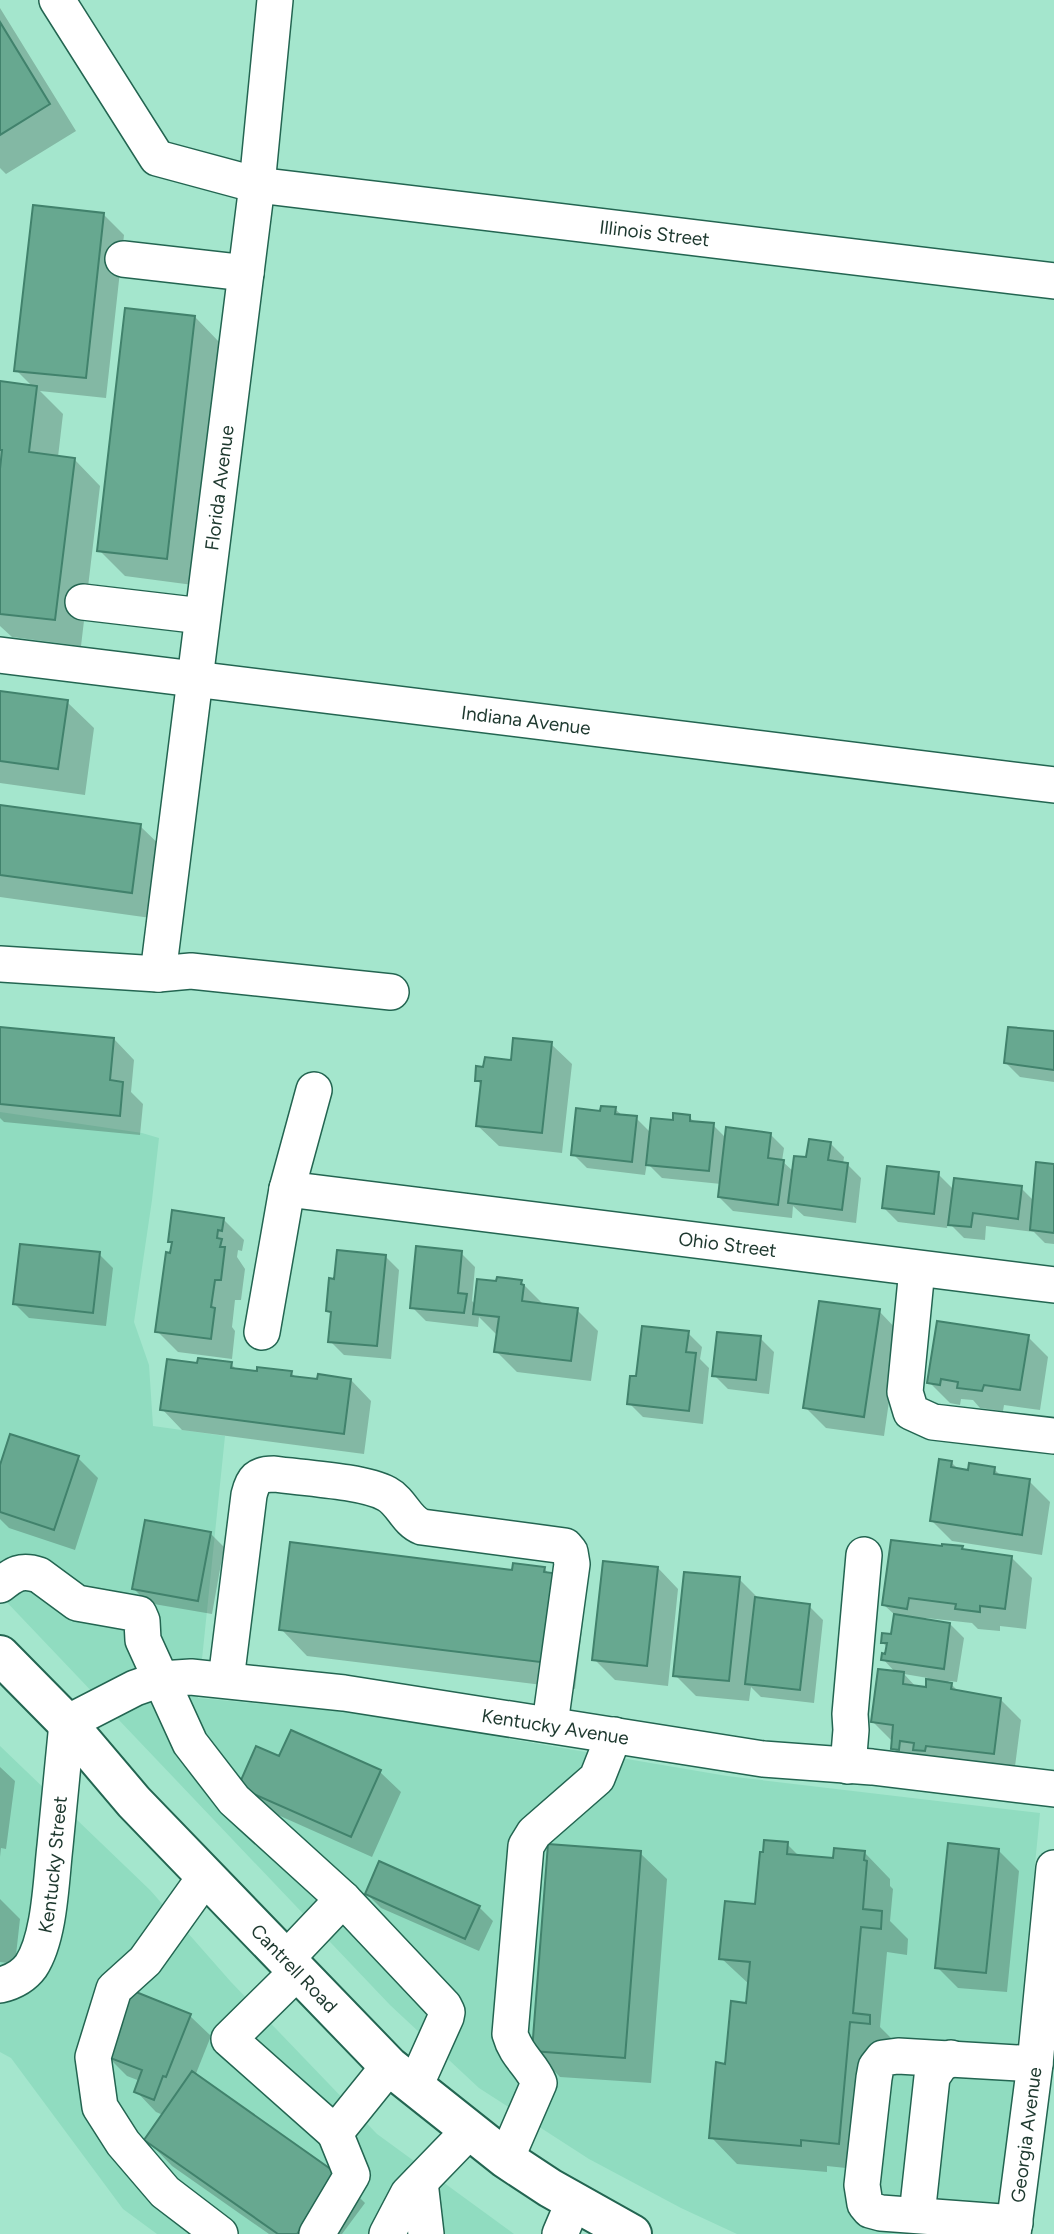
<svg xmlns="http://www.w3.org/2000/svg" width="1054" height="2234" font-family="Figtree,sans-serif">
<style>
.built{fill:#90dcc0}
.shadow{fill:#0003;fill-rule:evenodd}
.building{fill:#67a890;stroke:#41826c;stroke-width:2}
.lines{fill:none;stroke-linecap:round;stroke-linejoin:round}
.minor-casing{stroke:#236551;stroke-width:38}
.major-casing{stroke:#236551;stroke-width:42}
.minor{stroke:#fff;stroke-width:35}
.major{stroke:#fff;stroke-width:38}
.labels{text-anchor:middle;stroke-width:6;stroke-linejoin:round;paint-order:stroke}
.street-label{font-size:19px;fill:#1d382e;stroke:#b1f4da}
</style>
<rect width="100%" height="100%" fill="#a4e6cd"/>
<path class="built" d="M0 1112 142 1133 159 1138 152 1200 134 1322 149 1365 153 1426 225 1436 198 1698 357 1713 727 1776 1040 1813 999 2234H737L681 2208 589 2159 479 2088 390 2005 0 1595Z
M0 1746 150 1890 231 1982 377 2134 514 2234H157L123 2209 11 2058 0 2052Z"/>
<path class="shadow" d="M0 8 76 131 6 174 0 168Z
M104 215 124 235 106 398 40 391 63 414 58 457 74 459 100 486 81 646 12 637 0 626V383L33 387 16 370Z
M195 317 221 344 193 585 125 576 99 550Z
M0 693 67 702 94 728 85 795 0 783Z
M0 806 140 826 167 852 158 919 0 897Z
M0 1028 114 1039 134 1060 131 1092 143 1104 140 1135 4 1122 0 1118Z
M1054 1033V1082L1020 1077 1006 1063Z
M551 1044 572 1064 562 1153 499 1146 478 1126 482 1086 477 1080Z
M615 1109 623 1116 636 1118 651 1133 689 1117 696 1123 713 1125 727 1139 770 1134 784 1148 782 1161 794 1172 808 1159 830 1143 844 1157 843 1164H847L861 1178 856 1223 804 1216 793 1206 792 1218 733 1211 719 1197 721 1184 662 1178 647 1163 645 1175 587 1168 573 1154 601 1113Z
M1054 1166V1244L1045 1243 1034 1232 986 1226 985 1240 964 1238 948 1222 947 1228 898 1222 884 1208 938 1174 954 1190 1021 1188 1034 1201Z
M223 1219 244 1240 242 1251 238 1250 237 1257 245 1269 241 1300H235L232 1327 235 1331 232 1359 178 1352 157 1331 172 1255 173 1245 170 1241Z
M461 1253 475 1267 472 1301 476 1305 521 1282 542 1303 541 1306 577 1310 598 1331 591 1381 517 1372 496 1351 498 1334H496L479 1317 478 1327 426 1321 412 1307Z
M99 1254 113 1268 106 1326 29 1318 15 1304Z
M385 1256 399 1270 391 1359 344 1355 330 1341 332 1315 328 1311 336 1281Z
M879 1311 899 1332 884 1436 826 1428 805 1407Z
M688 1333 702 1347 700 1359 709 1368 703 1424 643 1417 629 1403 637 1378Z
M1028 1337 1048 1357 1040 1410 1004 1405 1003 1411 980 1408 973 1400 961 1399 960 1405 950 1403 929 1382Z
M760 1338 774 1352 769 1394 728 1389 714 1375Z
M231 1364 237 1370 291 1373 297 1378 351 1380 371 1401 364 1454 182 1430 162 1409 198 1365Z
M78 1458 98 1478 75 1550 9 1528 0 1519V1471Z
M951 1462 959 1470 970 1472 994 1469 1002 1477 1029 1481 1050 1502 1042 1555 952 1541 931 1520Z
M210 1533 224 1547 212 1614 148 1603 134 1589Z
M962 1548 965 1551 1011 1557 1032 1578 1026 1629 1000 1626V1631L978 1629 972 1623 926 1618V1621L950 1624 964 1638 957 1682 948 1681 959 1692 1000 1699 1021 1720 1014 1774 914 1769 893 1748V1742L873 1722 896 1673 883 1659 887 1656 888 1648 882 1642 892 1636 896 1616 884 1605ZM904 1674 928 1678 927 1689 917 1688Z
M544 1568 549 1574 559 1575 585 1602 575 1689 307 1656 281 1629 514 1572Z
M658 1568 678 1589 668 1686 615 1680 594 1659Z
M739 1579 760 1600 809 1606 823 1620 814 1703 761 1697 751 1687 749 1701 696 1696 675 1675Z
M0 1767 15 1781 6 1849 1 1848 0 1857Z
M380 1772 401 1792 372 1857 260 1807 240 1786Z
M787 1844 800 1857 835 1860 864 1852 890 1879V1886L893 1889 890 1921 908 1939 907 1955 887 1952 880 2027 896 2043 865 2170 827 2166V2172L737 2164 711 2137 727 2066 748 2005 750 1985 721 1958 757 1906Z
M998 1850 1019 1871 1007 1992 958 1988 937 1967Z
M640 1853 667 1879 651 2083 560 2077 534 2050Z
M367 1894 479 1907 493 1921 479 1951 381 1908Z
M0 1899 20 1919 15 1964 0 1962Z
M190 2016 211 2036 195 2076 338 2176 365 2203 342 2234H269L172 2166 146 2139 163 2115 156 2112 136 2091 140 2081 127 2076 107 2056Z"/>
<path class="building" d="M0 22 50 104 0 135Z
M33 205 104 213 86 378 14 371Z
M125 308 195 316 167 559 97 551Z
M0 381 37 386 29 452 75 458 55 620 0 614V469L2 450H0Z
M0 691 68 700 58 769 0 761Z
M0 805 141 824 132 893 0 875Z
M0 1027 114 1038 110 1080 123 1082 120 1116 0 1104Z
M1008 1027 1054 1031V1070L1004 1063Z
M513 1038 552 1042 542 1133 476 1126 481 1081H475L476 1066 483 1067 485 1057 511 1060Z
M601 1106 616 1107 615 1114 637 1116 632 1162 571 1155 576 1108 600 1111Z
M673 1113 690 1115V1121L714 1123 709 1171 646 1165 651 1118 673 1120Z
M726 1127 771 1133 768 1158 784 1160 778 1205 718 1197Z
M809 1139 831 1142 828 1160 848 1163 842 1210 788 1203 794 1156 806 1157Z
M1036 1162 1054 1164V1233L1030 1230Z
M887 1166 939 1172 934 1214 882 1208Z
M954 1178 1022 1186 1018 1219 973 1213 971 1227 948 1225Z
M172 1210 224 1218 222 1231 218 1230 217 1238 222 1239 220 1247H225L221 1280H215L211 1307 215 1308 211 1339 155 1332 166 1252 170 1253 172 1242H168Z
M20 1244 100 1252 93 1313 13 1304Z
M416 1246 462 1251 458 1293 467 1294 464 1313 410 1308Z
M337 1250 386 1255 377 1346 328 1342 331 1312 326 1311 329 1278 334 1279Z
M497 1277 522 1280 521 1284 524 1285 522 1301 578 1308 571 1361 494 1352 499 1317 473 1314 477 1279 496 1281Z
M819 1301 880 1309 864 1417 803 1408Z
M937 1321 1029 1335 1020 1390 984 1385 982 1391 957 1388 958 1382 941 1379 940 1385 927 1383Z
M642 1326 689 1331 686 1352 696 1353 689 1411 627 1404 630 1376H636Z
M717 1332 761 1336 756 1380 712 1376Z
M198 1358 232 1362 231 1368 257 1371V1367L292 1371 291 1376 317 1379 318 1374 351 1379 344 1434 160 1410 167 1359 197 1363Z
M10 1434 79 1456 54 1530 0 1512V1465Z
M939 1459 952 1461 951 1467 968 1470 969 1463 995 1467 994 1474 1030 1479 1022 1535 930 1521Z
M145 1520 211 1532 198 1601 132 1589Z
M891 1540 942 1546V1544L963 1546 962 1549 1012 1556 1005 1609 980 1606V1612L955 1609 956 1604 909 1598 907 1609 882 1605Z
M290 1542 512 1570 513 1563 545 1567 544 1572 560 1574 548 1663 279 1630Z
M603 1561 658 1567 647 1666 592 1660Z
M684 1572 740 1577 729 1681 673 1676Z
M755 1597 810 1604 800 1690 745 1684Z
M894 1614 950 1623 944 1669 881 1660 882 1653 885 1654 887 1643H881L882 1633 891 1634Z
M878 1669 904 1672 903 1684 926 1687V1679L952 1683 951 1689 1001 1698 994 1754 926 1746 925 1751 913 1750 914 1743 900 1741 899 1750 891 1749 893 1725 871 1722Z
M291 1730 381 1770 351 1837 238 1787 256 1746 279 1756Z
M764 1840 788 1842 787 1854 833 1858 834 1848 865 1851 864 1860 867 1861 863 1909 882 1911 881 1929 861 1927 853 2013 870 2015V2024L850 2022 839 2144 801 2140V2146L709 2138 716 2062 725 2064 731 2001 746 2003 750 1962 719 1959 725 1901 755 1904 760 1852H763Z
M948 1843 999 1849 986 1973 935 1968Z
M548 1844 641 1851 625 2058 532 2051Z
M379 1861 480 1906 465 1939 365 1894Z
M131 1990 191 2014 166 2077 163 2076 154 2100 134 2092 142 2070 105 2056Z
M192 2071 339 2175 297 2234H278L144 2140Z"/>
<g class="lines">
<g class="minor-casing">
<g id="minor">
<path id="s1" d="M57 0 157 158 257 185 1054 281"/>
<path d="M123 259 246 273"/>
<path d="M83 602 202 616"/>
<path id="s2" d="M0 655 1054 785"/>
<path d="M0 964 158 974 191 971 391 992"/>
<path id="s3" d="M158 974 257 185 275 0"/>
<path id="s4" d="M287 1189 1054 1285"/>
<path d="M917 1269 905 1392 911 1412 933 1422 1054 1436"/>
<path d="M262 1332 287 1189 314 1090"/>
<path d="M0 1585C14 1574 21 1569 39 1575L77 1603 139 1614 142 1621 143 1640 190 1743 234 1800 343 1899 444 2006 447 2012 446 2017 415 2086"/>
<path d="M226 1680 249 1495C253 1479 257 1474 274 1474 303 1478 363 1481 387 1494 402 1502 406 1521 422 1527L565 1546 570 1552 572 1564 550 1724"/>
<path d="M848 1766 851 1730 850 1714 864 1555"/>
<path d="M205 1877 145 1961 114 1989 93 2057 100 2107 123 2143 165 2192 220 2234"/>
<path d="M286 1959 343 1899"/>
<path d="M298 1971 229 2039 335 2133 389 2066"/>
<path id="s5" d="M0 1985C13 1982 23 1977 31 1966 50 1937 51 1880 55 1846 59 1805 63 1764 67 1723L135 1688 161 1679 191 1677 344 1693 763 1759 872 1767 1054 1789"/>
<path d="M506 2159 539 2083C532 2065 516 2056 510 2034L526 1846 534 1833 597 1778 614 1735"/>
<path d="M420 2182 426 2234"/>
<path d="M917 2215 932 2077 940 2065 951 2058"/>
<path d="M1015 2223 881 2213 870 2210 865 2204 862 2185 874 2078 876 2067 883 2058 898 2056 1035 2064"/>
<path d="M317 2234 352 2175 335 2133"/>
<path d="M387 2234 408 2194 469 2131"/>
<path d="M560 2234 574 2201"/>
<path id="s6" d="M1013 2234 1035 2064 1054 1868"/>
</g>
</g>
<g class="major-casing">
<g id="major">
<path id="s7" d="M0 1655 67 1723 134 1802 389 2066 506 2159 550 2188 632 2234"/>
</g>
</g>
<use href="#minor" class="minor"/>
<use href="#major" class="major"/>
</g>
<g class="labels">
<g class="street-label">
<text dy="7" stroke="none"><textPath href="#s1" startOffset="691">Illinois Street</textPath></text>
<text dy="7" stroke="none"><textPath href="#s3" startOffset="490">Florida Avenue</textPath></text>
<text dy="7" stroke="none"><textPath href="#s2" startOffset="530">Indiana Avenue</textPath></text>
<text dy="7" stroke="none"><textPath href="#s4" startOffset="444">Ohio Street</textPath></text>
<text dy="7" stroke="none"><textPath href="#s5" startOffset="786">Kentucky Avenue</textPath></text>
<text dy="7" stroke="none"><textPath href="#s5" startOffset="142">Kentucky Street</textPath></text>
<text dy="7" stroke="none"><textPath href="#s7" startOffset="430">Cantrell Road</textPath></text>
<text dy="7" stroke="none"><textPath href="#s6" startOffset="100">Georgia Avenue</textPath></text>
</g>
</g>
</svg>
